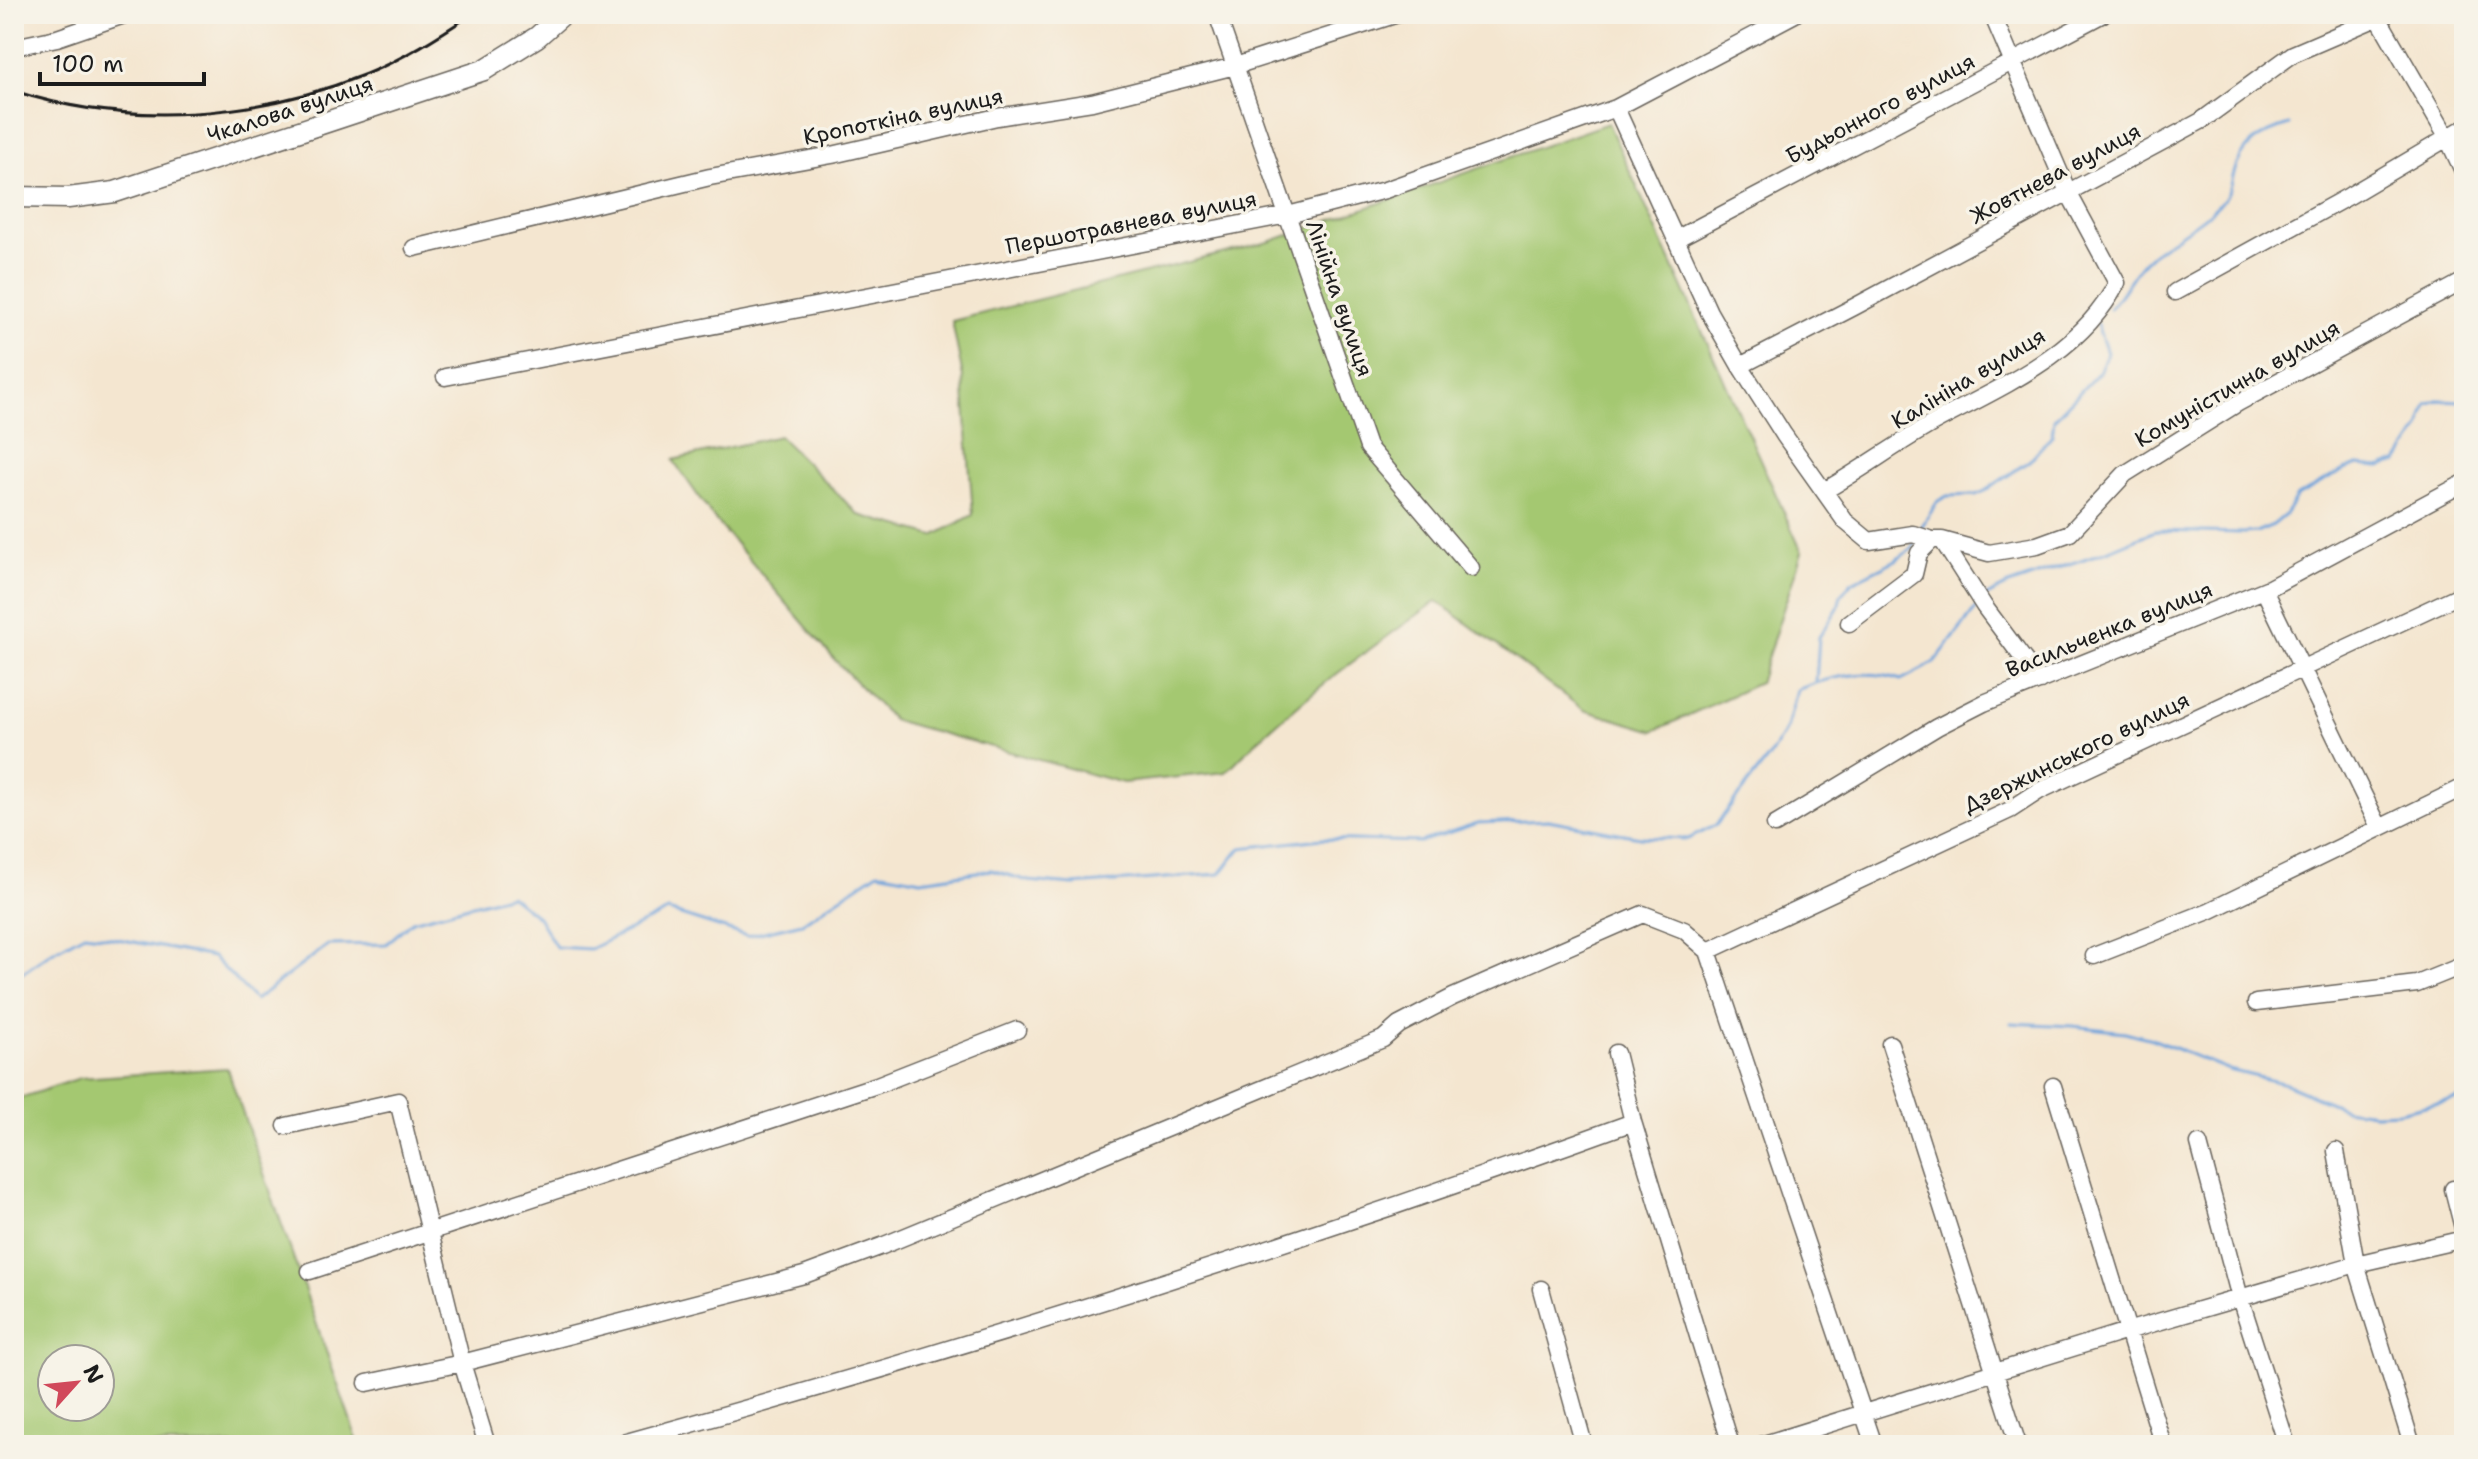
<svg xmlns="http://www.w3.org/2000/svg" width="2478" height="1459" font-family="'Shantell Sans',sans-serif">
<style>
.green{fill:#a4c871;stroke:#607246;stroke-width:2;fill-rule:evenodd}
.lines{fill:none;stroke-linecap:round;stroke-linejoin:round}
.stream{stroke:#6ea3db;stroke-width:3}
.minor-casing{stroke:#68635b;stroke-width:19}
.major-casing{stroke:#68635b;stroke-width:23}
.minor{stroke:#fff;stroke-width:16}
.major{stroke:#fff;stroke-width:20}
.rail{stroke:#1c1c1c;stroke-width:3}
.labels{text-anchor:middle;stroke-width:7;stroke-linejoin:round;paint-order:stroke}
.street-label{font-size:22px;fill:#1c1c1c;stroke:#f7f3e8}
</style>
<rect width="100%" height="100%" fill="#f7f3e8"/>
<filter id="ink" filterUnits="userSpaceOnUse"><feTurbulence type="fractalNoise" baseFrequency=".0125" numOctaves="2"/><feDisplacementMap in="SourceGraphic" scale="16" xChannelSelector="R" yChannelSelector="G"/><feConvolveMatrix kernelMatrix="1 2 1 2 8 2 1 2 1" color-interpolation-filters="sRGB"/></filter>
<filter id="wash" filterUnits="userSpaceOnUse"><feTurbulence type="fractalNoise" baseFrequency=".006" numOctaves="4" result="noise"/><feDisplacementMap in="SourceGraphic" scale="32" xChannelSelector="R" yChannelSelector="G"/><feGaussianBlur stdDeviation="1.8" result="paint"/><feColorMatrix in="noise" values="0 0 0 0 0 0 0 0 0 0 0 0 0 0 0 0 0 1.4 0 .05"/><feComposite in="paint" operator="in"/></filter>
<g filter="url(#wash)">
<rect width="100%" height="100%" fill="#f4e6d0"/>
<path class="green" d="M1608 123 1802 552 1759 683 1654 731 1584 710 1437 601C1362 654 1290 705 1226 772L1123 783 893 720 834 659 712 516 673 460 779 436 859 515 934 536 973 515 963 377 952 321 1269 242Z
M227 1068 359 1445H14V1100L80 1078ZM52 1359H100V1407H52Z"/>
<g class="lines">
<path class="stream" d="M2109 309C2126 292 2132 271 2150 256 2174 236 2203 222 2224 199 2230 192 2231 185 2233 176 2242 144 2259 134 2289 125
M1920 529 1938 501 1947 496 1976 495 1985 491 2029 461 2052 435 2054 419 2099 372 2107 353 2097 324
M1985 597 2006 586 2107 551 2155 531 2244 533 2256 532 2273 525 2284 516 2297 496 2344 470 2358 465 2380 467 2398 462 2420 428 2427 404 2438 400 2464 401
M1816 682 1819 637 1838 608 1841 595 1852 582 1896 560 1912 548 1915 540
M14 972 22 973 55 950 84 934 102 936 213 957 255 1000 328 945 386 944 412 921 510 895 538 917 556 947 590 949 668 911 747 936 802 923 878 872 921 880 991 870 1028 881 1073 885 1220 874 1241 848 1322 839 1420 842 1478 823 1548 820 1640 837 1688 839 1716 825 1769 757 1787 728 1797 690C1829 677 1868 668 1901 680L1934 663 1978 606
M2011 1023 2073 1026 2125 1032 2152 1039 2229 1070 2286 1084 2345 1109 2375 1113 2399 1112 2464 1097"/>
</g>
</g>
<g filter="url(#ink)">
<g class="lines">
<g class="minor-casing">
<path id="minor" d="M1217 14 1368 447 1471 568
M2376 14 2447 137 2464 173
M14 47 57 38 127 14
M1616 108 1709 312 1740 366 1784 435 1845 521 1869 541 1913 534 1932 540
M1676 239 2103 14
M414 248 710 177 832 155 997 117 1092 102 1235 66 1398 14
M2175 292 2349 196 2464 128
M1740 366 1854 307 2201 121 2293 54 2386 14
M445 377 1288 215 1385 190 1616 108 1795 14
M1824 491C1863 469 1900 441 1939 420 2005 385 2082 352 2117 283L2068 192 1992 14
M1942 540 1984 606 2040 681
M2264 590 2379 827
M1849 623 1914 574 1919 553 1932 540H1942L1989 553 2037 545 2070 533 2125 474 2238 403 2464 281
M1775 825 1937 727 1984 703 2269 588 2464 483
M1708 951 2010 810 2039 791 2464 593
M2094 956 2209 911 2464 787
M2256 1003 2417 984 2464 965
M1890 1044 2018 1445
M1616 1053 1633 1122 1731 1445
M2053 1086 2163 1445
M286 1126 398 1101 462 1363 487 1445
M2199 1144 2240 1298 2287 1445
M2336 1151 2356 1264 2412 1445
M2453 1189 2464 1232
M310 1271 877 1085 1017 1030
M1541 1289 1584 1445
M367 1383 462 1363 804 1275 882 1246 1383 1039 1399 1025 1453 997 1643 914 1684 930 1708 951 1874 1445
M616 1445C959 1351 1299 1243 1633 1122
M1761 1445 2127 1331 2356 1264 2464 1239"/>
</g>
<g class="major-casing">
<path id="major" d="M14 197 68 198 115 192 484 70 537 37 563 14"/>
</g>
<use href="#minor" class="minor"/>
<use href="#major" class="major"/>
<path class="rail" d="M14 91C129 128 254 119 366 74 403 59 439 36 472 14"/>
</g>
</g>
<g class="labels">
<g class="street-label">
<text transform="translate(1880 108) rotate(-28)" y="8">Будьонного вулиця</text>
<text transform="translate(290 109) rotate(-18)" y="8">Чкалова вулиця</text>
<text transform="translate(903 116) rotate(-12)" y="8">Кропоткіна вулиця</text>
<text transform="translate(2055 173) rotate(-28)" y="8">Жовтнева вулиця</text>
<text transform="translate(1131 222) rotate(-11)" y="8">Першотравнева вулиця</text>
<text transform="translate(1340 298) rotate(71)" y="8">Лінійна вулиця</text>
<text transform="translate(1968 378) rotate(-31)" y="8">Калініна вулиця</text>
<text transform="translate(2237 383) rotate(-30)" y="8">Комуністична вулиця</text>
<text transform="translate(2109 629) rotate(-22)" y="8">Васильченка вулиця</text>
<text transform="translate(2076 752) rotate(-26)" y="8">Дзержинського вулиця</text>
</g>
</g>
<rect width="2478" height="1459" fill="none" stroke="#f7f3e8" stroke-width="48"/>
<g transform="translate(76 1383) rotate(63)"><circle r="38" fill="#f7f3e8" stroke="#9f9d96" stroke-width="2"/>
<path d="M0-6L14 30L0 20L-14 30Z" fill="#d1495b"/>
<text y="-12" font-size="22" font-weight="bold" text-anchor="middle" fill="#1c1c1c">N</text>
</g>
<path d="M40 72v12h164v-12" fill="none" stroke="#1c1c1c" stroke-width="4"/>
<text x="52" y="72" font-size="24" fill="#1c1c1c" stroke="#f7f3e8" stroke-width="6" paint-order="stroke">100 m</text>
</svg>
